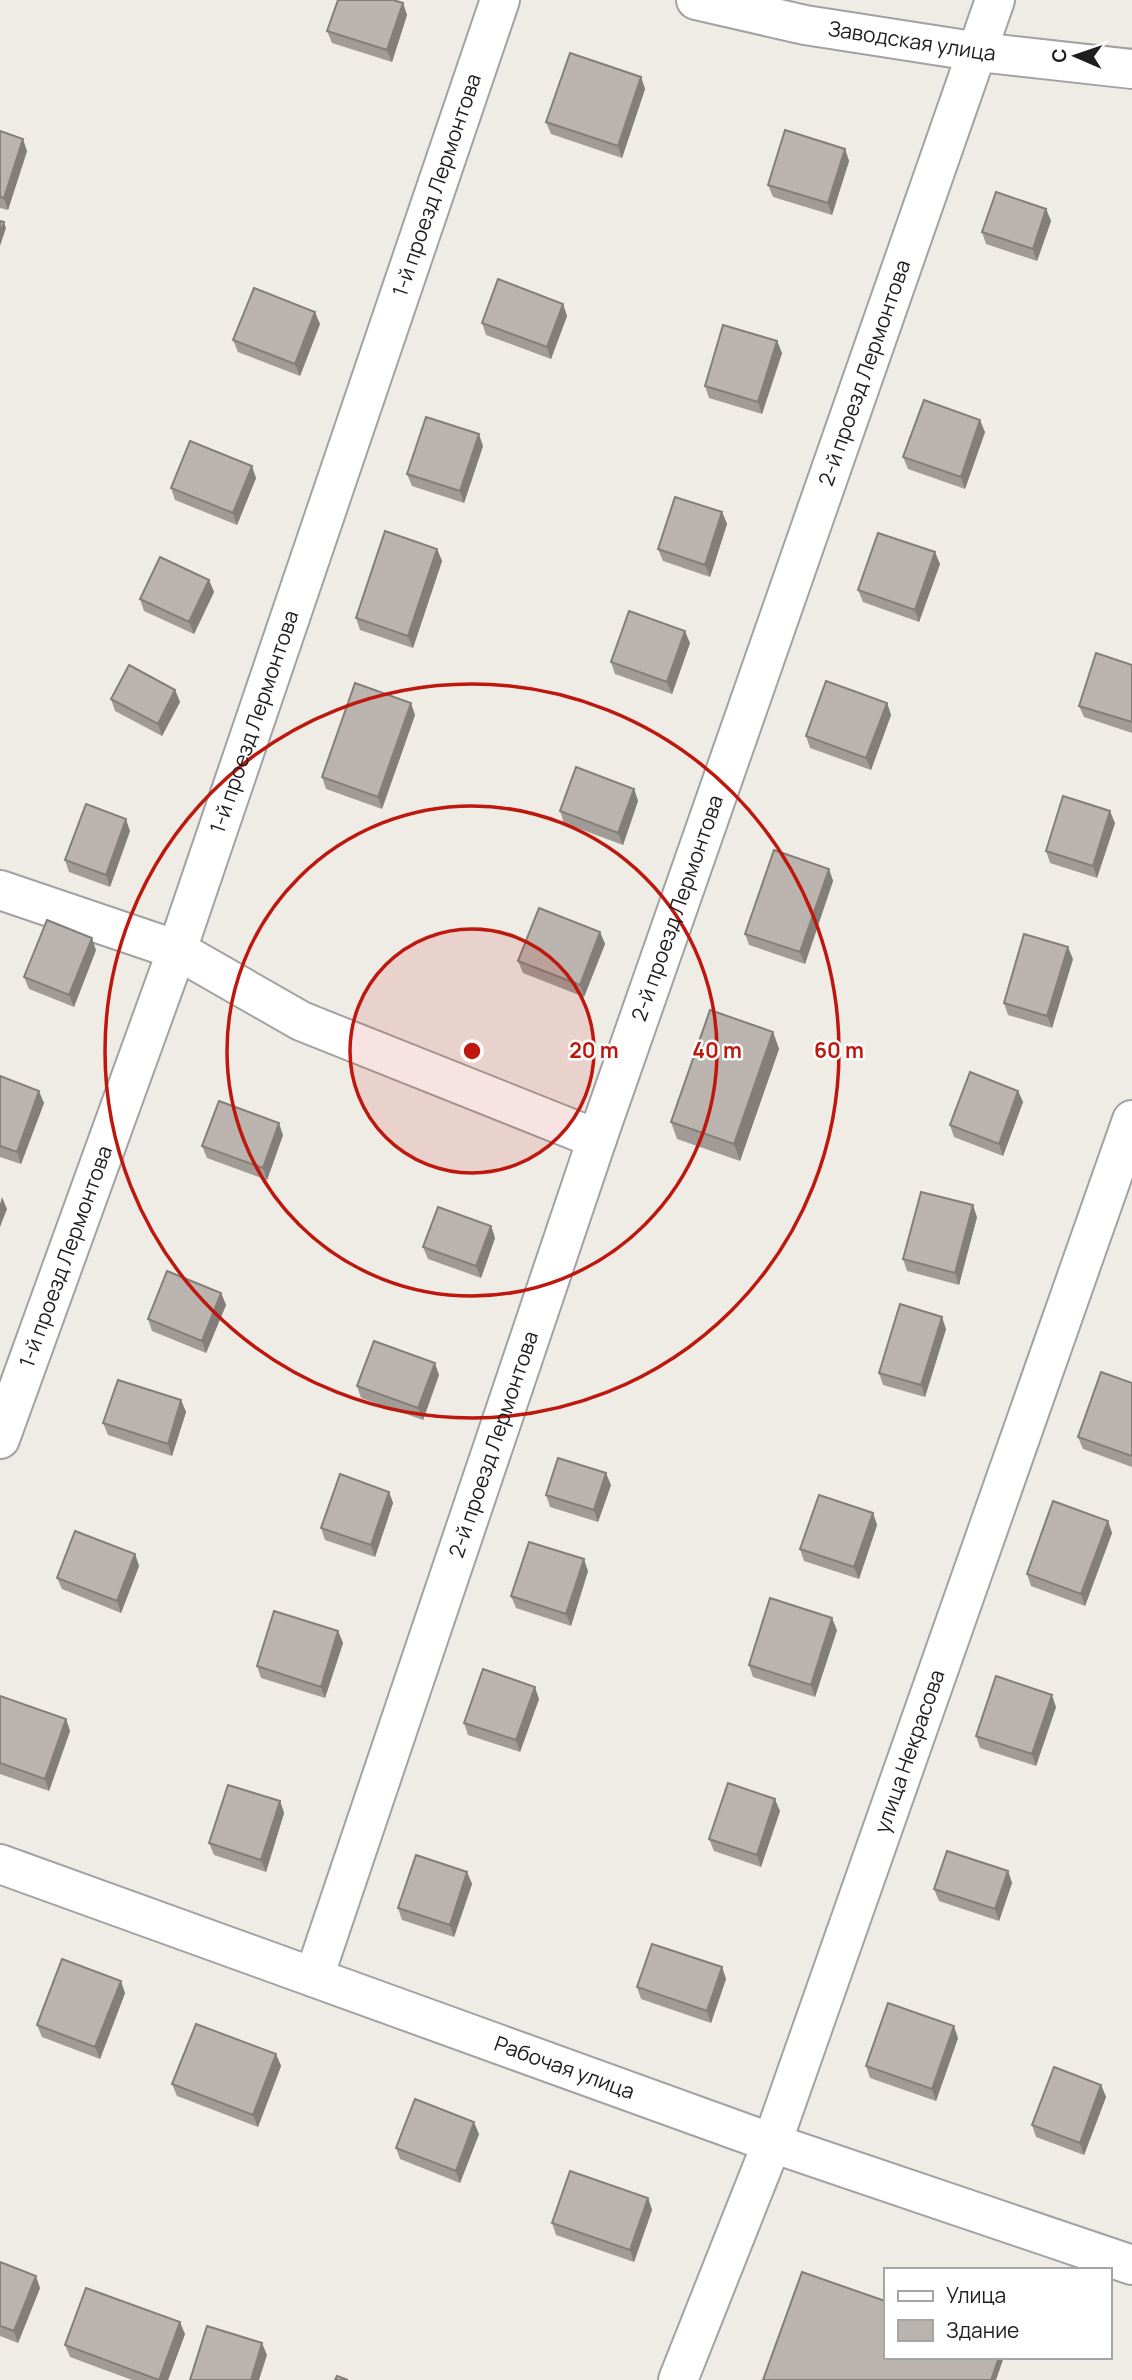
<svg xmlns="http://www.w3.org/2000/svg" width="1132" height="2380" font-family="Manrope,sans-serif">
<style>
.lines{fill:none;stroke-linecap:round;stroke-linejoin:round}
.minor-casing{stroke:#a2a2a2;stroke-width:42}
.minor{stroke:#fff;stroke-width:38}
.wall{fill:#a19b96}
.shaded-wall{fill:#837e7a}
.building{fill:#bbb4ae;stroke:#837e7a;stroke-width:2}
.ring{fill:none;stroke:#be180e;stroke-width:3.5}
.labels{text-anchor:middle;stroke-width:5;stroke-linejoin:round;paint-order:stroke}
.street-label{font-size:21px;fill:#1e1e1e;stroke:#fff}
.centre{fill:#be180e;stroke:#fff;stroke-width:3.5}
.ring-label{font-size:21px;text-anchor:middle;font-weight:bold;fill:#be180e;stroke:#fff;stroke-width:5;stroke-linejoin:round;paint-order:stroke}
</style>
<rect width="100%" height="100%" fill="#eeece5"/>
<g class="lines">
<g class="minor-casing">
<g id="minor">
<path id="s1" d="M696 0 805 25 979 52 1132 69"/>
<path d="M0 890 177 950 301 1021 597 1139"/>
<path id="s2" d="M0 1439 177 950 500 0"/>
<path id="s3" d="M0 1864 772 2143 1132 2265"/>
<path id="s4" d="M314 1977 597 1139 995 0"/>
<path id="s5" d="M678 2380 772 2143 1132 1120"/>
</g>
</g>
<use href="#minor" class="minor"/>
</g>
<path class="wall" d="M403 3 407 15 392 62 332 43 327 31Z
M641 77 645 89 622 158 551 134 546 122Z
M0 131 27 151 8 210 0 208Z
M845 149 849 161 832 215 773 197 768 185Z
M1046 209 1051 221 1037 261 986 244 982 232Z
M563 304 567 316 551 359 486 335 482 323Z
M320 324 300 376 238 352 233 340Z
M777 341 782 353 762 414 709 398 705 386Z
M985 432 965 489 908 469 903 457Z
M483 446 464 503 412 486 407 474Z
M256 478 237 525 175 500 171 488Z
M722 512 727 524 710 577 663 561 658 549Z
M437 549 442 561 413 648 360 630 356 618Z
M940 564 919 622 863 602 858 590Z
M209 580 214 592 194 634 144 611 140 599Z
M690 643 672 694 615 674 611 662Z
M1132 665V733L1084 717 1079 706Z
M175 690 180 702 162 736 115 711 111 699Z
M887 703 891 715 871 770 810 748 806 736Z
M415 715 382 809 326 789 322 777Z
M634 789 638 801 623 845 564 823 560 811Z
M1115 823 1097 878 1050 863 1046 851Z
M130 831 110 887 69 872 65 860Z
M829 869 833 881 805 964 749 945 745 934Z
M600 932 605 944 584 997 523 973 518 961Z
M96 950 74 1007 29 989 24 977Z
M1073 959 1052 1028 1008 1015 1004 1003Z
M773 1032 779 1049 740 1161 677 1139 671 1122Z
M0 1076 44 1103 21 1164 0 1157Z
M1018 1091 1023 1102 1003 1156 954 1137 950 1125Z
M283 1135 267 1180 207 1158 202 1146Z
M977 1217 959 1285 907 1271 903 1259Z
M491 1226 495 1238 481 1278 428 1259 423 1247Z
M221 1293 226 1305 206 1353 152 1331 148 1319Z
M946 1329 925 1397 883 1385 879 1373Z
M439 1375 423 1420 361 1398 357 1386Z
M1132 1383V1467L1083 1449 1078 1437Z
M181 1400 186 1412 172 1456 108 1435 103 1423Z
M611 1485 598 1522 550 1507 546 1495Z
M389 1492 393 1503 375 1557 325 1540 321 1528Z
M873 1513 877 1525 859 1579 804 1561 800 1549Z
M1108 1521 1112 1533 1085 1606 1031 1586 1027 1574Z
M135 1554 139 1566 121 1613 62 1589 57 1578Z
M588 1571 571 1626 516 1608 511 1596Z
M837 1630 815 1697 753 1677 749 1665Z
M338 1631 343 1643 325 1698 261 1678 257 1666Z
M0 1696 66 1719 70 1731 49 1791 0 1774Z
M539 1699 520 1752 468 1735 464 1723Z
M1056 1707 1036 1766 980 1748 976 1736Z
M280 1801 284 1813 266 1872 214 1855 209 1843Z
M780 1811 761 1867 714 1851 709 1839Z
M1008 1871 1012 1883 999 1921 939 1901 934 1889Z
M467 1872 472 1884 454 1937 402 1920 398 1908Z
M722 1967 726 1979 711 2023 641 1999 637 1987Z
M125 1993 100 2059 42 2037 37 2025Z
M958 2038 936 2101 870 2078 866 2066Z
M276 2054 281 2066 258 2127 177 2096 172 2084Z
M1101 2085 1106 2097 1084 2155 1036 2137 1032 2125Z
M479 2134 460 2183 400 2159 396 2148Z
M648 2198 652 2210 634 2262 556 2235 552 2223Z
M0 2262 40 2288 18 2343 0 2336Z
M185 2334 168 2380H132L70 2357 65 2345Z"/>
<path class="shaded-wall" d="M403 3 407 15 392 62 387 50Z
M641 77 645 89 622 158 618 146Z
M23 139 27 151 8 210 4 198Z
M845 149 849 161 832 215 828 203Z
M1046 209 1051 221 1037 261 1033 249Z
M4 222 6 228 0 246V234Z
M563 304 567 316 551 359 547 347Z
M315 312 320 324 300 376 295 364Z
M777 341 782 353 762 414 758 402Z
M980 420 985 432 965 489 961 477Z
M479 434 483 446 464 503 460 491Z
M252 466 256 478 237 525 233 513Z
M722 512 727 524 710 577 705 565Z
M437 549 442 561 413 648 408 636Z
M935 552 940 564 919 622 915 610Z
M209 580 214 592 194 634 189 622Z
M685 631 690 643 672 694 667 682Z
M175 690 180 702 162 736 158 724Z
M411 703 415 715 382 809 378 797Z
M887 703 891 715 871 770 866 758Z
M634 789 638 801 623 845 618 833Z
M1110 811 1115 823 1097 878 1093 866Z
M126 819 130 831 110 887 106 875Z
M829 869 833 881 805 964 800 952Z
M600 932 605 944 584 997 580 985Z
M92 938 96 950 74 1007 69 995Z
M1068 947 1073 959 1052 1028 1047 1016Z
M773 1032 779 1049 740 1161 734 1144Z
M39 1091 44 1103 21 1164 17 1152Z
M1018 1091 1023 1102 1003 1156 999 1144Z
M279 1123 283 1135 267 1180 263 1168Z
M2 1197 7 1209 0 1227V1204Z
M973 1205 977 1217 959 1285 955 1273Z
M491 1226 495 1238 481 1278 476 1266Z
M221 1293 226 1305 206 1353 202 1341Z
M942 1317 946 1329 925 1397 921 1385Z
M435 1363 439 1375 423 1420 418 1408Z
M181 1400 186 1412 172 1456 168 1444Z
M606 1473 611 1485 598 1522 594 1510Z
M389 1492 393 1503 375 1557 371 1545Z
M873 1513 877 1525 859 1579 854 1567Z
M1108 1521 1112 1533 1085 1606 1081 1594Z
M135 1554 139 1566 121 1613 117 1601Z
M584 1559 588 1571 571 1626 566 1614Z
M832 1618 837 1630 815 1697 811 1685Z
M338 1631 343 1643 325 1698 321 1687Z
M535 1687 539 1699 520 1752 516 1740Z
M1052 1695 1056 1707 1036 1766 1032 1754Z
M66 1719 70 1731 49 1791 45 1779Z
M775 1799 780 1811 761 1867 757 1855Z
M280 1801 284 1813 266 1872 261 1860Z
M1008 1871 1012 1883 999 1921 995 1909Z
M467 1872 472 1884 454 1937 450 1925Z
M722 1967 726 1979 711 2023 707 2011Z
M121 1981 125 1993 100 2059 95 2047Z
M954 2026 958 2038 936 2101 932 2089Z
M276 2054 281 2066 258 2127 253 2115Z
M1101 2085 1106 2097 1084 2155 1080 2143Z
M474 2122 479 2134 460 2183 456 2171Z
M648 2198 652 2210 634 2262 630 2250Z
M36 2276 40 2288 18 2343 14 2331Z
M180 2322 185 2334 168 2380H159Z
M262 2343 267 2355 259 2380H251Z
M999 2357H1004L996 2380H991Z"/>
<path class="building" d="M338 0H393L403 3 387 50 327 31Z
M570 53 641 77 618 146 546 122Z
M785 130 845 149 828 203 768 185Z
M0 131 23 139 4 198 0 197Z
M996 192 1046 209 1033 249 982 232Z
M0 221 4 222 0 234Z
M498 279 563 304 547 347 482 323Z
M254 288 315 312 295 364 233 340Z
M723 325 777 341 758 402 705 386Z
M924 400 980 420 961 477 903 457Z
M426 417 479 434 460 491 407 474Z
M190 441 252 466 233 513 171 488Z
M675 497 722 512 705 565 658 549Z
M385 531 437 549 408 636 356 618Z
M878 533 935 552 915 610 858 590Z
M160 557 209 580 189 622 140 599Z
M629 611 685 631 667 682 611 662Z
M1096 653 1132 665V722L1079 706Z
M129 665 175 690 158 724 111 699Z
M826 681 887 703 866 758 806 736Z
M355 683 411 703 378 797 322 777Z
M576 767 634 789 618 833 560 811Z
M1063 796 1110 811 1093 866 1046 851Z
M86 804 126 819 106 875 65 860Z
M774 850 829 869 800 952 745 934Z
M539 908 600 932 580 985 518 961Z
M47 920 92 938 69 995 24 977Z
M1024 934 1068 947 1047 1016 1004 1003Z
M710 1010 773 1032 734 1144 671 1122Z
M970 1072 1018 1091 999 1144 950 1125Z
M0 1076 39 1091 17 1152 0 1146Z
M219 1101 279 1123 263 1168 202 1146Z
M921 1192 973 1205 955 1273 903 1259Z
M438 1207 491 1226 476 1266 423 1247Z
M167 1271 221 1293 202 1341 148 1319Z
M900 1304 942 1317 921 1385 879 1373Z
M374 1341 435 1363 418 1408 357 1386Z
M1101 1372 1132 1383V1456L1078 1437Z
M118 1380 181 1400 168 1444 103 1423Z
M558 1458 606 1473 594 1510 546 1495Z
M340 1474 389 1492 371 1545 321 1528Z
M819 1495 873 1513 854 1567 800 1549Z
M1053 1501 1108 1521 1081 1594 1027 1574Z
M75 1531 135 1554 117 1601 57 1578Z
M529 1542 584 1559 566 1614 511 1596Z
M770 1598 832 1618 811 1685 749 1665Z
M274 1611 338 1631 321 1687 257 1666Z
M483 1669 535 1687 516 1740 464 1723Z
M996 1676 1052 1695 1032 1754 976 1736Z
M0 1696 66 1719 45 1779 0 1763Z
M728 1783 775 1799 757 1855 709 1839Z
M228 1785 280 1801 261 1860 209 1843Z
M947 1851 1008 1871 995 1909 934 1889Z
M416 1855 467 1872 450 1925 398 1908Z
M652 1944 722 1967 707 2011 637 1987Z
M62 1959 121 1981 95 2047 37 2025Z
M888 2003 954 2026 932 2089 866 2066Z
M196 2024 276 2054 253 2115 172 2084Z
M1054 2067 1101 2085 1080 2143 1032 2125Z
M415 2099 474 2122 456 2171 396 2148Z
M570 2171 648 2198 630 2250 552 2223Z
M0 2262 36 2276 14 2331 0 2326Z
M802 2272 885 2301V2357H999L991 2380H763Z
M86 2288 180 2322 159 2380 65 2345Z
M207 2326 262 2343 251 2380H190Z
M337 2376 348 2380H335Z"/>
<circle cx="472" cy="1051" r="122" fill="#be180e" fill-opacity=".12"/>
<g class="ring">
<circle cx="472" cy="1051" r="122"/>
<circle cx="472" cy="1051" r="245"/>
<circle cx="472" cy="1051" r="367"/>
</g>
<g class="labels">
<g class="street-label">
<text dy="7" stroke="none"><textPath href="#s1" startOffset="220">Заводская улица</textPath></text>
<text dy="7" stroke="none"><textPath href="#s2" startOffset="1328">1-й проезд Лермонтова</textPath></text>
<text dy="7" stroke="none"><textPath href="#s4" startOffset="1696">2-й проезд Лермонтова</textPath></text>
<text dy="7" stroke="none"><textPath href="#s2" startOffset="761">1-й проезд Лермонтова</textPath></text>
<text dy="7" stroke="none"><textPath href="#s4" startOffset="1129">2-й проезд Лермонтова</textPath></text>
<text dy="7" stroke="none"><textPath href="#s2" startOffset="194">1-й проезд Лермонтова</textPath></text>
<text dy="7" stroke="none"><textPath href="#s4" startOffset="562">2-й проезд Лермонтова</textPath></text>
<text dy="7" stroke="none"><textPath href="#s5" startOffset="670">улица Некрасова</textPath></text>
<text dy="7" stroke="none"><textPath href="#s3" startOffset="600">Рабочая улица</textPath></text>
</g>
</g>
<circle cx="472" cy="1051" r="10" class="centre"/>
<g class="ring-label">
<text x="594" y="1058">20 m</text>
<text x="717" y="1058">40 m</text>
<text x="839" y="1058">60 m</text>
</g>
<rect x="884" y="2268" width="228" height="91" fill="#ffffff" stroke="#a5a5a5" stroke-width="2"/>
<rect x="898" y="2291" width="35" height="10" fill="#ffffff" stroke="#a5a5a5" stroke-width="2"/>
<text x="946" y="2303" font-size="21" fill="#1e1e1e">Улица</text>
<rect x="898" y="2320" width="35" height="21" fill="#bbb4ae" stroke="#a5a5a5" stroke-width="2"/>
<text x="946" y="2338" font-size="21" fill="#1e1e1e">Здание</text>
<g transform="translate(1076 56) rotate(272)" stroke="#ffffff" stroke-width="5" paint-order="stroke">
<path d="M0-5L12 26L0 18L-12 26Z" fill="#1e1e1e"/>
<text y="-10" font-size="19" font-weight="bold" text-anchor="middle" fill="#1e1e1e">С</text>
</g>
</svg>
